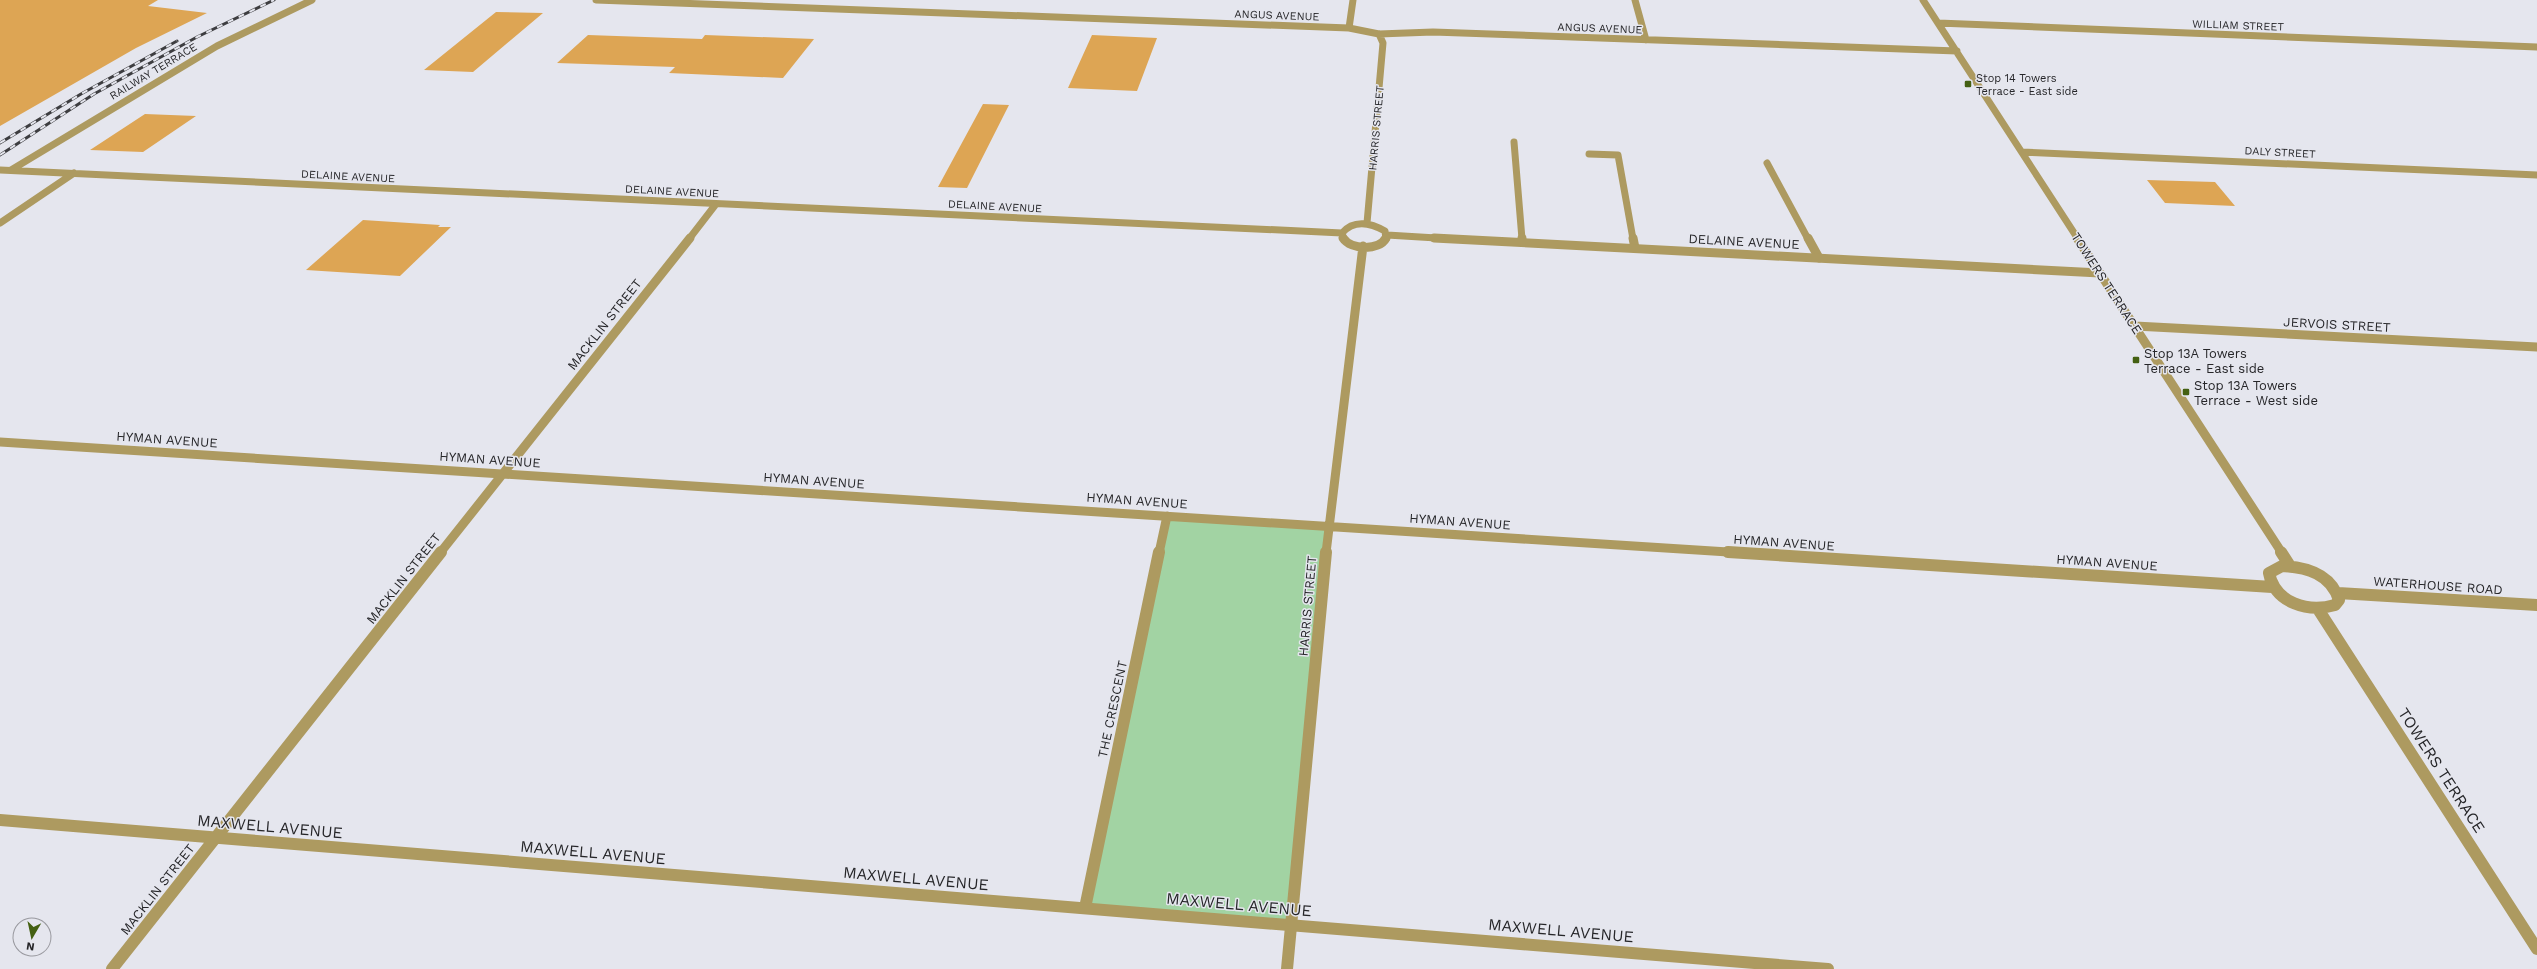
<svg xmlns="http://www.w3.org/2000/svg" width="2537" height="969" font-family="'Work Sans',sans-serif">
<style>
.green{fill:#a2d3a3}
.building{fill:#dda554}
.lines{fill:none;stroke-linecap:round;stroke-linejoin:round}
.service-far1{stroke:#ad9a60;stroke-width:7}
.service{stroke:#ad9a60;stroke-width:9}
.minor-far2{stroke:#ad9a60;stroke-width:7}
.minor-far1{stroke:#ad9a60;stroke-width:9}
.minor{stroke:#ad9a60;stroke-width:12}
.rail-casing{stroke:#3d3d40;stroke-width:3}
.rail{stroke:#e5e6ee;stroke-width:2;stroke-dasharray:6;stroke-linecap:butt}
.poi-dot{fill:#446012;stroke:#e5e6ee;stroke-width:1.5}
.labels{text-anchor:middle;stroke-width:3;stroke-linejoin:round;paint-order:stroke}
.far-street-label{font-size:11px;fill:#262629;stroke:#e5e6ee}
.far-poi-label{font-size:11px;fill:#262629;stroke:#e5e6ee;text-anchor:start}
.street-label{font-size:13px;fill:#262629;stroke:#e5e6ee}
.poi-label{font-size:13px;fill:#262629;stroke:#e5e6ee;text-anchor:start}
.near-street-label{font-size:16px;fill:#262629;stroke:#e5e6ee}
</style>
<rect width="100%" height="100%" fill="#e5e6ee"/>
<path class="green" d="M1169 514 1327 524 1288 923 1089 906Z"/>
<path class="building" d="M0 0H158L148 6 207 13 136 48 0 126Z
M496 12 543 13 473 72 424 70Z
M588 35 702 39 705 35 814 39 783 78 669 73 675 67 557 63Z
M1092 35 1157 38 1137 91 1068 88Z
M983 104 1009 105 967 188 938 187Z
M145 114 196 116 143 152 90 150Z
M2147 180 2215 182 2235 206 2165 203Z
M363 220 440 225 438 227H451L400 276 306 270Z"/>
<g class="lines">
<path class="service-far1" d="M1514 142 1522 239
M1589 154 1618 155 1633 239
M1767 163 1808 239"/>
<path class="service" d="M1522 238V242
M1633 238 1635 248
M1808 238 1819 258"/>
<path class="minor-far2" d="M596 0 1349 28 1379 34 1433 32 1957 51
M1635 0 1646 40
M1923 0 2078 239
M1938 23 2537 47
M1349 28 1353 0
M2022 152 2537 175
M0 170 1342 233
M11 170 217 46 312 0
M0 223 74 173
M1367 223 1383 43 1379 34
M1387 235 1453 239
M689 239 716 204
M1344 239 1342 233C1354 219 1371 223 1385 231L1386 239"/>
<path class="minor-far1" d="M1343 238C1351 250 1379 251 1386 238
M1434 238 2100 273
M2077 238 2282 553
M2135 326 2537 347
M0 442 1744 553
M440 553 690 238
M1159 553 1167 516
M1326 553 1363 246"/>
<path class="minor" d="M1728 552 2272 587
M2281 552 2290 566
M2282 566C2307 567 2331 574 2339 600L2335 605C2308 613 2275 603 2269 573Z
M2338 593 2537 605
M2318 609 2537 949
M0 820 1828 969
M1085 908 1159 552
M112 969 441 552
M1287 969 1326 552"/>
<g class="rail-casing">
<path id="rail" d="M0 143 81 94 177 41
M0 155 94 94 197 37 274 0"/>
</g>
<use href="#rail" class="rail"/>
</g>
<g class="poi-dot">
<rect x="1964" y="80" width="8" height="8" rx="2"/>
<rect x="2132" y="356" width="8" height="8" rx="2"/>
<rect x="2182" y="388" width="8" height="8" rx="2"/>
</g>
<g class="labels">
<g class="far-street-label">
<text transform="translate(1277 15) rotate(2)" y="4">ANGUS AVENUE</text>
<text transform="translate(2238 25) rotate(2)" y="4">WILLIAM STREET</text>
<text transform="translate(1600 28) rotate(2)" y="4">ANGUS AVENUE</text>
<text transform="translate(153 71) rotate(-31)" y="4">RAILWAY TERRACE</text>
<text transform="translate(1376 128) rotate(-85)" y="4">HARRIS STREET</text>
<text transform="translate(2280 152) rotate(3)" y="4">DALY STREET</text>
<text transform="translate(348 176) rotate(3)" y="4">DELAINE AVENUE</text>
<text transform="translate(672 191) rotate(3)" y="4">DELAINE AVENUE</text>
<text transform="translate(995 206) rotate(3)" y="4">DELAINE AVENUE</text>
</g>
<g class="far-poi-label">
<text x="1976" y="82">Stop 14 Towers<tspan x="1976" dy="13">Terrace - East side</tspan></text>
</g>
<g class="street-label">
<text transform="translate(1744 241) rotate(3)" y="5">DELAINE AVENUE</text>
<text transform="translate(2107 283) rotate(57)" y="5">TOWERS TERRACE</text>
<text transform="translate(604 324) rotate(-52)" y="5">MACKLIN STREET</text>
<text transform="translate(2337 324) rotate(3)" y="5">JERVOIS STREET</text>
<text transform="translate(167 439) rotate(4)" y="5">HYMAN AVENUE</text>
<text transform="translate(490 459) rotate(4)" y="5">HYMAN AVENUE</text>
<text transform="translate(814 480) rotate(4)" y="5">HYMAN AVENUE</text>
<text transform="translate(1137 500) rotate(4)" y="5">HYMAN AVENUE</text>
<text transform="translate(1460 521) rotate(4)" y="5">HYMAN AVENUE</text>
<text transform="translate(1784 542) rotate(4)" y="5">HYMAN AVENUE</text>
<text transform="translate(2107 562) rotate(4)" y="5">HYMAN AVENUE</text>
<text transform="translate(403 578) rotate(-52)" y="5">MACKLIN STREET</text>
<text transform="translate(2438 585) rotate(4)" y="5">WATERHOUSE ROAD</text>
<text transform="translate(1307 606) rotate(-85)" y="5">HARRIS STREET</text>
<text transform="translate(1112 709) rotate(-78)" y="5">THE CRESCENT</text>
<text transform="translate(157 889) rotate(-52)" y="5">MACKLIN STREET</text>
</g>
<g class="poi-label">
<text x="2144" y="358">Stop 13A Towers<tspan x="2144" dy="15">Terrace - East side</tspan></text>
<text x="2194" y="390">Stop 13A Towers<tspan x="2194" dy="15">Terrace - West side</tspan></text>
</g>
<g class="near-street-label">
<text transform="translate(2442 770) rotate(57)" y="6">TOWERS TERRACE</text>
<text transform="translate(270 826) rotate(5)" y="6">MAXWELL AVENUE</text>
<text transform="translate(593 852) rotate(5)" y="6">MAXWELL AVENUE</text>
<text transform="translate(916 878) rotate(5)" y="6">MAXWELL AVENUE</text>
<text transform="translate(1239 904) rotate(5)" y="6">MAXWELL AVENUE</text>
<text transform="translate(1561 930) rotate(5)" y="6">MAXWELL AVENUE</text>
</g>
</g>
<g transform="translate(32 937) rotate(189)"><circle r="19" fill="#e5e6ee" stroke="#99999f"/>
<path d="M0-3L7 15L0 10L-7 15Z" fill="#446012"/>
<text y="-6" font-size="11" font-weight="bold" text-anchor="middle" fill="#262629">N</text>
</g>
</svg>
